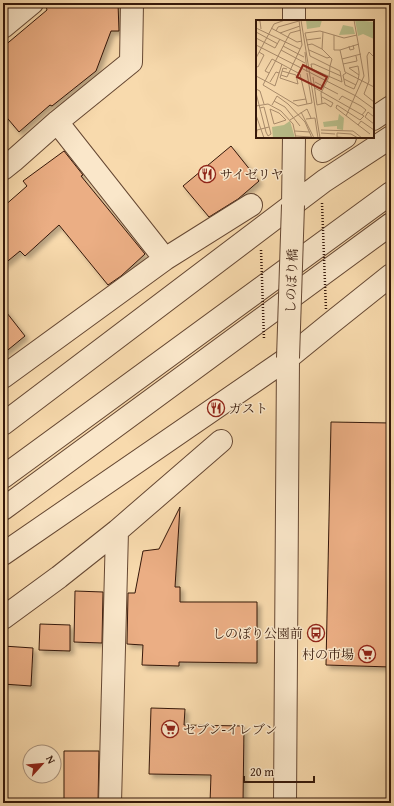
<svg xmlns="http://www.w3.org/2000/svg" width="394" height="806" font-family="'Gentium Book Plus','Noto Serif JP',serif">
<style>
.building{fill:#ebae84;stroke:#35180a;filter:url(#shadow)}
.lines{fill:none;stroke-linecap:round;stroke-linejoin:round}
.minor-casing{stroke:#664833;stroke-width:24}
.minor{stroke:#fae7ca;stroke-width:22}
.minor-bridge-casing{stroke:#664833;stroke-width:24;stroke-linecap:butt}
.path-bridge{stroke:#35180a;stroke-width:2.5;stroke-dasharray:1 2;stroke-linecap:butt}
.minor-bridge{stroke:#fae7ca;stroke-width:22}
.labels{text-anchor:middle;stroke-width:3;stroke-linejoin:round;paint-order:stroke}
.poi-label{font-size:13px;fill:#35180a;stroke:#fae7ca;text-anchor:start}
.street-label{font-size:13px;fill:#35180a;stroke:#fae7ca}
.inset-road{fill:none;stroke:#aa8c6c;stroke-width:1}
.view{fill:#8f2418;fill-opacity:0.15;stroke:#8f2418;stroke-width:2}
.inset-edge{fill:none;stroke:#35180a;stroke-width:2}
</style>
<defs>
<filter id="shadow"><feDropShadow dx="3.5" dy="3.5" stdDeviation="2" flood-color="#0004"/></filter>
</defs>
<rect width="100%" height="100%" fill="#f8daad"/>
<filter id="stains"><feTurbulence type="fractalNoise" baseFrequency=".005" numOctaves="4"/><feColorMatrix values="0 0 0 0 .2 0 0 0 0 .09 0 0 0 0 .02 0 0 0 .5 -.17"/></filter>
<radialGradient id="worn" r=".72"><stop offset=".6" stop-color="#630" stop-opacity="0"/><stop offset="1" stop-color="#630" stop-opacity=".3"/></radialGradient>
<path class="building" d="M59 3H118L119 31H111L96 71 52 106 50 105 19 132 3 113V47L47 10 46 6Z
M231 146 259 181 238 199 209 217 183 186Z
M64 151 83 175 81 176 145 254 121 276 108 285 59 225 25 256 20 251 3 265V207L27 186 23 181Z
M3 308 25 336 3 354Z
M331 422 391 423V667L326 665Z
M180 507 175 587H180V602H257V663L179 662V666L142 665 143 645 127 644 128 593H135L143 551 159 549Z
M75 591 103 592 102 643 74 642Z
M40 624 70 625V651L39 650Z
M3 646 33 648 31 686 3 684Z
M151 708 185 709 184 725 244 726 243 803H210L211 775 149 774Z
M64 751H99L98 803H64Z"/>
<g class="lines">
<g class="minor-casing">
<path id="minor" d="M294 21V3
M3 27 32 3
M373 119 391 107
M57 122 165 259
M323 151 345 137
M3 169 13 161 57 122 131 62 132 3
M293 205 294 137
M3 377 165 259 251 205
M3 424 324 181 391 137
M3 477 391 193
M3 509 391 224
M3 554 288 358 331 323 391 275
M3 618 59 577 117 531 221 441
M110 803 117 531
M285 803 288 358"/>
</g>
<use href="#minor" class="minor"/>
<g class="minor-bridge-casing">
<path id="minor-bridge" d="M288 358 293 205"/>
</g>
<path class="path-bridge" d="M322 203 326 310
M261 250 264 339"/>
<use href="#minor-bridge" class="minor-bridge"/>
</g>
<defs>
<g id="restaurant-ring" transform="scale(0.9)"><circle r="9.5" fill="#fae7ca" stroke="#8f2418" stroke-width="1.5"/><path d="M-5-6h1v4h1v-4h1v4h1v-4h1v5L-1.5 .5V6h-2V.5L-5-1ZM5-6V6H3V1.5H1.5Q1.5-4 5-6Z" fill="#8f2418"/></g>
<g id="bus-ring" transform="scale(0.9)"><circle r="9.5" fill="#fae7ca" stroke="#8f2418" stroke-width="1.5"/><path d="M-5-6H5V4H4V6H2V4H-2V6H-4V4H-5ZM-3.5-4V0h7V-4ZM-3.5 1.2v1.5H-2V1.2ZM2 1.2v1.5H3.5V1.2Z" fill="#8f2418"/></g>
<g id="supermarket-ring" transform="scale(0.9)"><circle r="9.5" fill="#fae7ca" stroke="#8f2418" stroke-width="1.5"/><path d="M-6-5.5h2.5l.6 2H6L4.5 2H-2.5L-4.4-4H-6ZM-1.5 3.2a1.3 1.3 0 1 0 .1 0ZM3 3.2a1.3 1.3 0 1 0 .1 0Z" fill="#8f2418"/></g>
</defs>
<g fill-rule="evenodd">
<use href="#restaurant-ring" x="207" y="174"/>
<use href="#restaurant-ring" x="216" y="408"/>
<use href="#bus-ring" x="316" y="633"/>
<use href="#supermarket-ring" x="367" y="654"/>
<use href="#supermarket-ring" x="170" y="729"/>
</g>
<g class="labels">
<g class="poi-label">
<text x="220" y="179">サイゼリヤ</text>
<text x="229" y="413">ガスト</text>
<text x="303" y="638" text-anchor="end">しのぼり公園前</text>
<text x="354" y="659" text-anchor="end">村の市場</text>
<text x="183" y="734">セブン-イレブン</text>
</g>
<g class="street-label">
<text transform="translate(291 281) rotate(-88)" y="5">しのぼり橋</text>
</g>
</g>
<g transform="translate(256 20)">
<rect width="118" height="118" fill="#f8daad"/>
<path d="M50 0H66L64 7 51 9ZM99 0 118 2V19L107 14 102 16ZM87 5 97 7 99 14 83 15ZM83 94 88 98 87 110 81 109V106L68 107 67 102 82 100ZM34 101 39 118H17L16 107 28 105Z" fill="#bac08c"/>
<path class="inset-road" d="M0 0 4 1 5 9M45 0 64 118M0 8 44 29M15 8 41 22 46 21M45 10 34 13 7 65 42 86 51 84M20 11 22 7 43 1M0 12 22 24M24 13 44 6M78 15V30H84M0 18 19 28 24 19M50 20 65 18M103 24 84 30 89 52 118 67M0 25 100 76 118 89M51 25 56 24 66 29 67 12M27 26 48 37M93 26 94 30 98 29 97 25M66 29 76 39 74 46 84 51 86 62 56 49 55 44H58L85 56M25 30 49 43M53 30 71 38 74 37M49 32 51 52M118 37 113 32 111 36 113 61 108 74 118 82M0 38 18 4 29 0M86 39 105 34M87 44 101 41 100 36M0 46 2 47 8 35 3 32M26 51 40 55 42 64 24 58 27 48 31 49M13 53 9 51 16 39 44 54 51 84 56 83 51 53M90 53 87 55 89 65 98 69 102 60 103 55V52L102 46 93 48 103 55M25 55 31 57 46 25 43 0M0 56 19 66 26 44M57 57 61 85 69 83 75 87 77 83 66 77M88 59 100 65M14 62 20 52 23 53M59 62 82 74M59 68 108 96 104 100 81 85M0 69 4 71 8 84M0 73 10 112 12 116 15 114 8 87 4 88M83 80 86 76 105 86 110 90 106 95M18 81 29 87 44 106M37 81 50 79M66 84 65 73 73 57 74 46 54 36 49 13 64 11 88 18 101 15M16 85 21 76 32 84 49 102 56 118M81 85 80 88 114 114M0 86 12 84 25 91 37 104 40 118M14 89 23 93 30 100 18 104ZM45 92 58 118M0 95 8 118M90 96 108 56 98 0M118 97 112 92 109 97 118 104M50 99 59 98 62 118M34 100 51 89 55 98M102 105 105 101 118 110M65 110 97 111 106 118M39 111 54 112M65 113 79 114M40 116 55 117M0 118 1 110 13 107M93 118 81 117V113L95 114 102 118"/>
<path class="view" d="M47 45 71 57 65 69 41 57Z"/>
<rect width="118" height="118" class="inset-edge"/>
</g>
<rect width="394" height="806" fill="none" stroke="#f8daad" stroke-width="16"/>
<rect x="4" y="4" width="386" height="798" fill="none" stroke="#35180a" stroke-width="2"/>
<rect x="8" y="8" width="378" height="790" fill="none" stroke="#35180a"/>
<g transform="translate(42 764) rotate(63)"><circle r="19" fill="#fae7ca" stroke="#ab947d"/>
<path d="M0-3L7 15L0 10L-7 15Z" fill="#8f2418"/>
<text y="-6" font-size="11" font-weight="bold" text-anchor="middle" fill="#35180a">N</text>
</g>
<path d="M244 776v6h70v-6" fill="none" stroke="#35180a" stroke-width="2"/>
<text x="250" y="776" font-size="12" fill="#35180a" stroke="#fae7ca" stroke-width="3" paint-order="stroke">20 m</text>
<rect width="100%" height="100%" filter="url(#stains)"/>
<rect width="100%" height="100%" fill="url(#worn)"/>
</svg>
